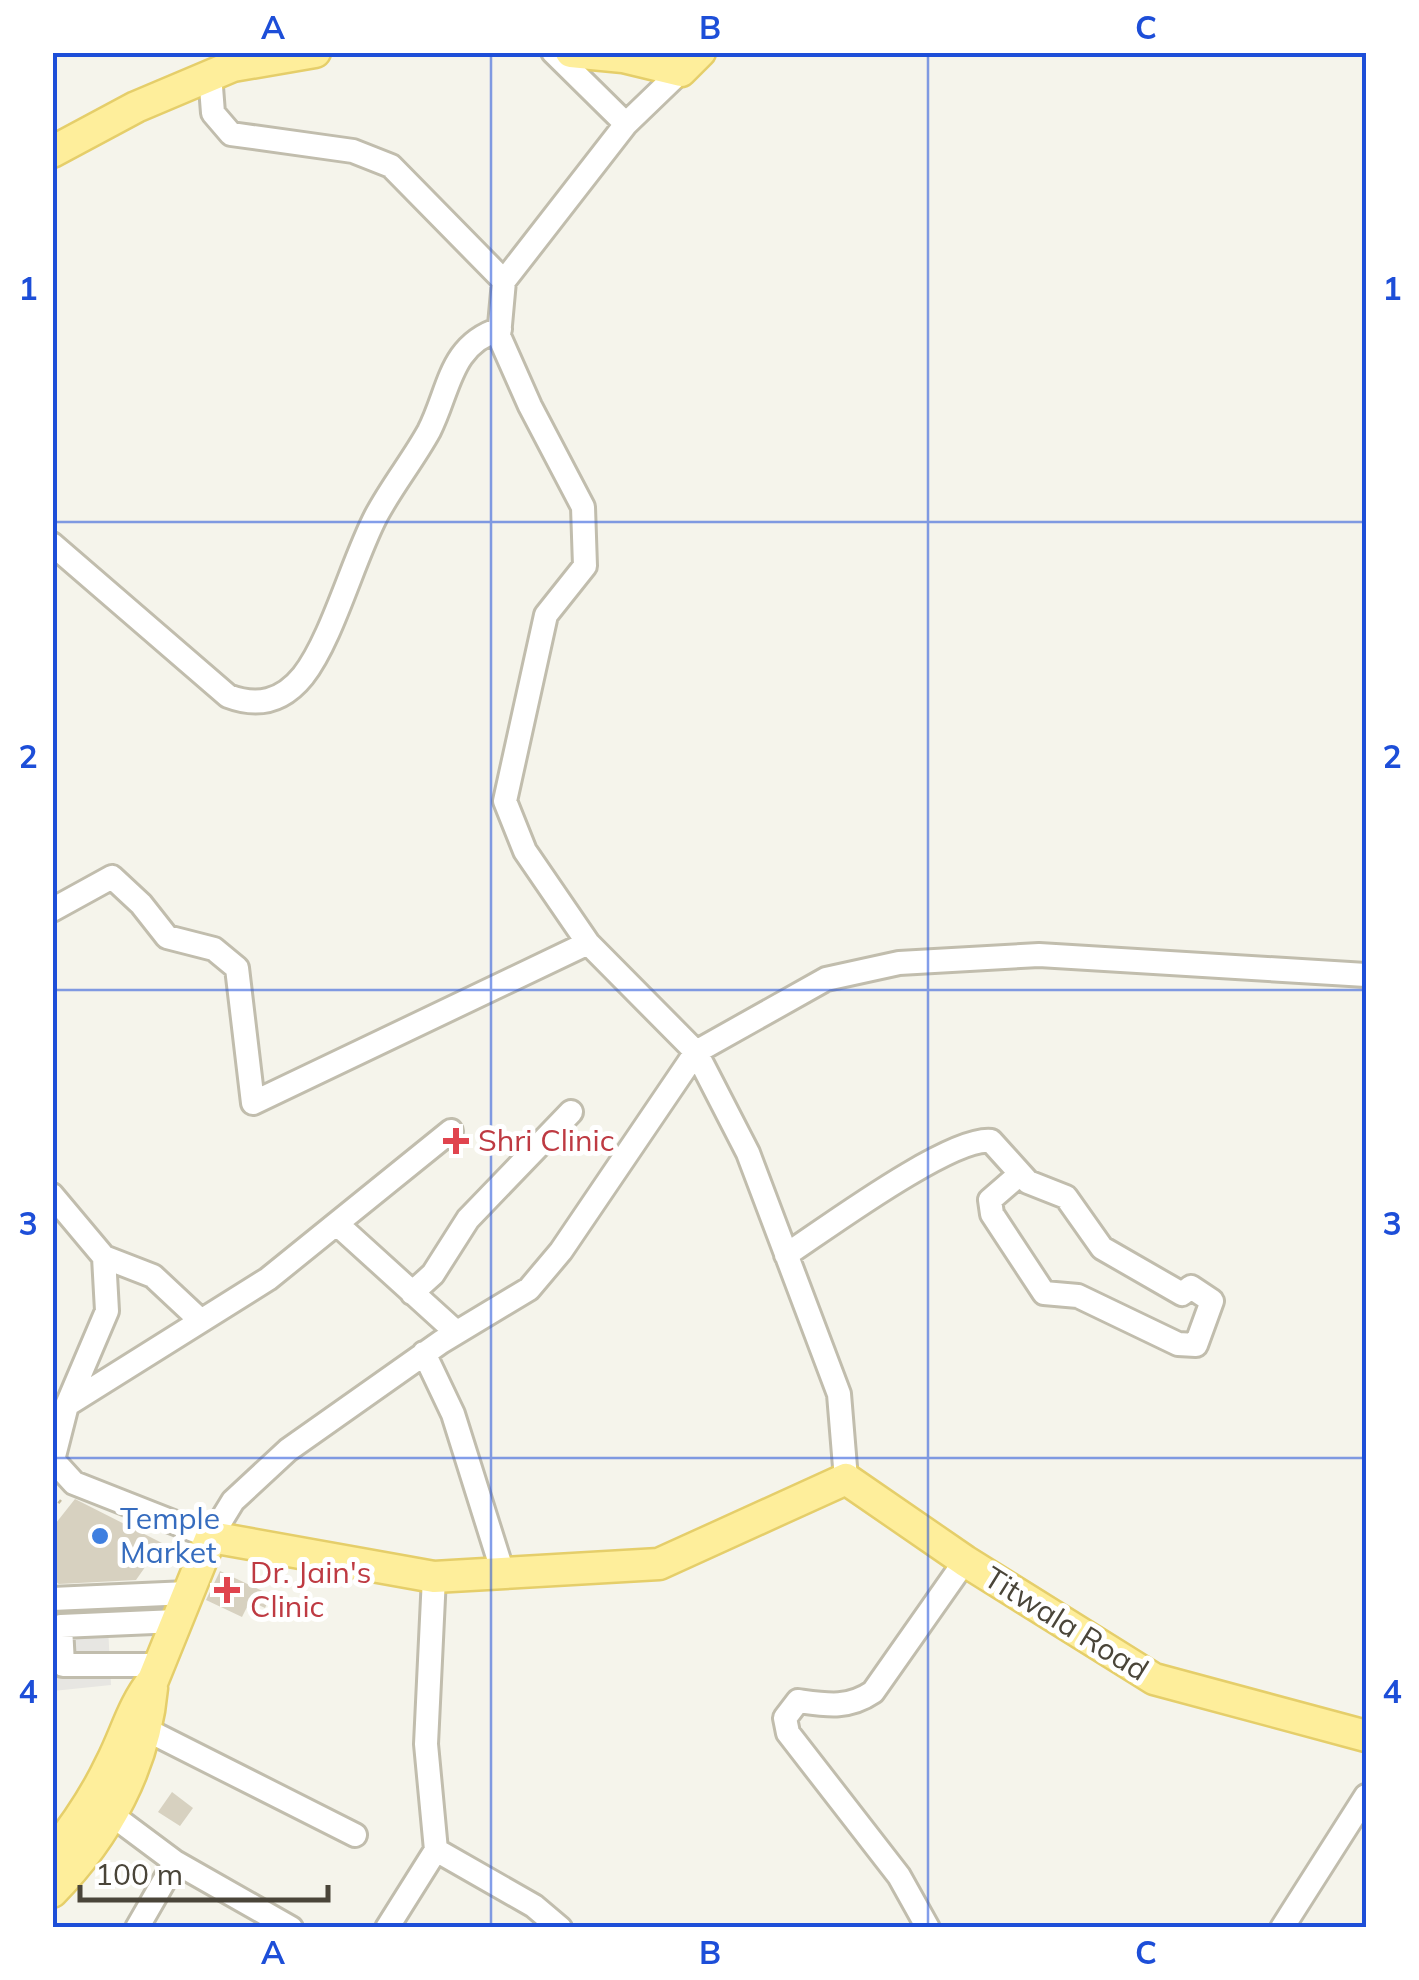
<svg xmlns="http://www.w3.org/2000/svg" width="1419" height="1980" font-family="Mulish,sans-serif">
<style>
.parking{fill:#e7e6e2}
.building{fill:#d7d1c0}
.lines{fill:none;stroke-linecap:round;stroke-linejoin:round}
.minor-casing{stroke:#c1bdad;stroke-width:28}
.major-casing{stroke:#e5ce6a;stroke-width:35}
.path{stroke:#c3ba9e;stroke-width:2.5;stroke-dasharray:5 5;stroke-linecap:butt}
.minor{stroke:#fff;stroke-width:22}
.major{stroke:#feee9b;stroke-width:30}
.grid{fill:none;stroke:#1d4ed8;stroke-width:2.5;stroke-opacity:0.55}
.health-dot{fill:#e0444e;stroke:#fff;stroke-width:4}
.shop-dot{fill:#3f7fe0;stroke:#fff;stroke-width:4}
.labels{text-anchor:middle;stroke-width:10;stroke-linejoin:round;paint-order:stroke}
.health-label{font-size:30px;fill:#be3a42;stroke:#fff;text-anchor:start}
.shop-label{font-size:30px;fill:#366cbe;stroke:#fff;text-anchor:start}
.street-label{font-size:30px;fill:#4a4539;stroke:#fff}
.neatline{fill:none;stroke:#1d4ed8;stroke-width:4}
.grid-label{font-size:32px;text-anchor:middle;font-weight:bold;fill:#1d4ed8}
</style>
<rect width="100%" height="100%" fill="#f5f4eb"/>
<path class="parking" d="M106 1588 111 1685 53 1691V1593Z"/>
<path class="building" d="M75 1499 162 1543 136 1580 59 1584 52 1579V1528Z
M220 1571 271 1595 265 1608 250 1601 242 1617 206 1600Z
M172 1792 193 1808 180 1826 158 1812Z"/>
<g class="lines">
<g class="minor-casing">
<path id="minor" d="M553 52 626 124
M681 71 626 124 504 281 499 336 530 406 583 507 585 566 546 615 505 801 525 851 588 943 696 1052 748 1153 839 1394 846 1479
M211 87 213 113 231 134 353 151 391 166 504 281
M52 544 228 696C257 707 282 702 303 676 332 639 353 560 376 516 392 486 413 460 429 431 450 390 449 345 500 329
M52 910 112 877 141 904 167 937 214 949 237 968 253 1103 588 943
M52 1195 104 1257 107 1311 67 1405 53 1460 74 1483 211 1537 233 1501 288 1450 441 1342 529 1289 561 1251 696 1052 826 979 899 963 1039 955 1366 975
M337 1224 456 1332
M786 1255C824 1230 951 1136 991 1141L1028 1182 1066 1197 1102 1248 1182 1294 1191 1287 1212 1301 1196 1345 1178 1344 1078 1296 1044 1293 992 1214 990 1200 1020 1174
M104 1257 153 1276 200 1320
M412 1293 433 1274 468 1219 571 1112
M424 1353 453 1414 503 1573
M67 1405 268 1279 451 1131
M52 1599 188 1593
M159 1665H63L61 1626 177 1621
M147 1730 355 1835
M112 1815 175 1862 291 1928
M436 1850 534 1906 560 1928
M137 1928 175 1862
M387 1928 436 1850 426 1744 434 1577
M928 1928 899 1876 788 1733 785 1718 798 1701C827 1705 848 1709 873 1692L965 1561
M1282 1928 1366 1796"/>
</g>
<g class="major-casing">
<path id="major" d="M571 52 623 57 681 71 700 52
M52 152 136 107 233 66 315 52
M52 1855C75 1826 95 1797 111 1763 126 1734 132 1706 153 1680L211 1537 434 1577 659 1564 846 1479 965 1561 1154 1679 1366 1736
M52 1892C107 1836 145 1766 152 1688"/>
</g>
<path class="path" d="M52 1511 61 1500"/>
<use href="#minor" class="minor"/>
<use href="#major" class="major"/>
</g>
<path class="grid" d="M491 52V1928M928 52V1928M52 522H1366M52 990H1366M52 1458H1366"/>
<g class="health-dot">
<path d="M451 1126h10v10h10v10h-10v10h-10v-10h-10v-10h10z"/>
<path d="M222 1575h10v10h10v10h-10v10h-10v-10h-10v-10h10z"/>
</g>
<circle class="shop-dot" cx="100" cy="1536" r="10"/>
<g class="labels">
<g class="health-label">
<text x="478" y="1151">Shri Clinic</text>
<text x="250" y="1583">Dr. Jain's<tspan x="250" dy="34">Clinic</tspan></text>
</g>
<g class="shop-label">
<text x="120" y="1529">Temple<tspan x="120" dy="34">Market</tspan></text>
</g>
<g class="street-label">
<text transform="translate(1066 1624) rotate(32)" y="10">Titwala Road</text>
</g>
</g>
<rect width="1419" height="1980" fill="none" stroke="#ffffff" stroke-width="110"/>
<path d="M80 1885v15h248v-15" fill="none" stroke="#4a4539" stroke-width="5"/>
<text x="95" y="1885" font-size="30" fill="#4a4539" stroke="#ffffff" stroke-width="8" paint-order="stroke">100 m</text>
<rect x="55" y="55" width="1309" height="1870" class="neatline"/>
<g class="grid-label">
<text x="273" y="39">A</text>
<text x="710" y="39">B</text>
<text x="1146" y="39">C</text>
<text x="28" y="300">1</text>
<text x="1392" y="300">1</text>
<text x="28" y="768">2</text>
<text x="1392" y="768">2</text>
<text x="28" y="1235">3</text>
<text x="1392" y="1235">3</text>
<text x="28" y="1703">4</text>
<text x="1392" y="1703">4</text>
<text x="273" y="1964">A</text>
<text x="710" y="1964">B</text>
<text x="1146" y="1964">C</text>
</g>
</svg>
